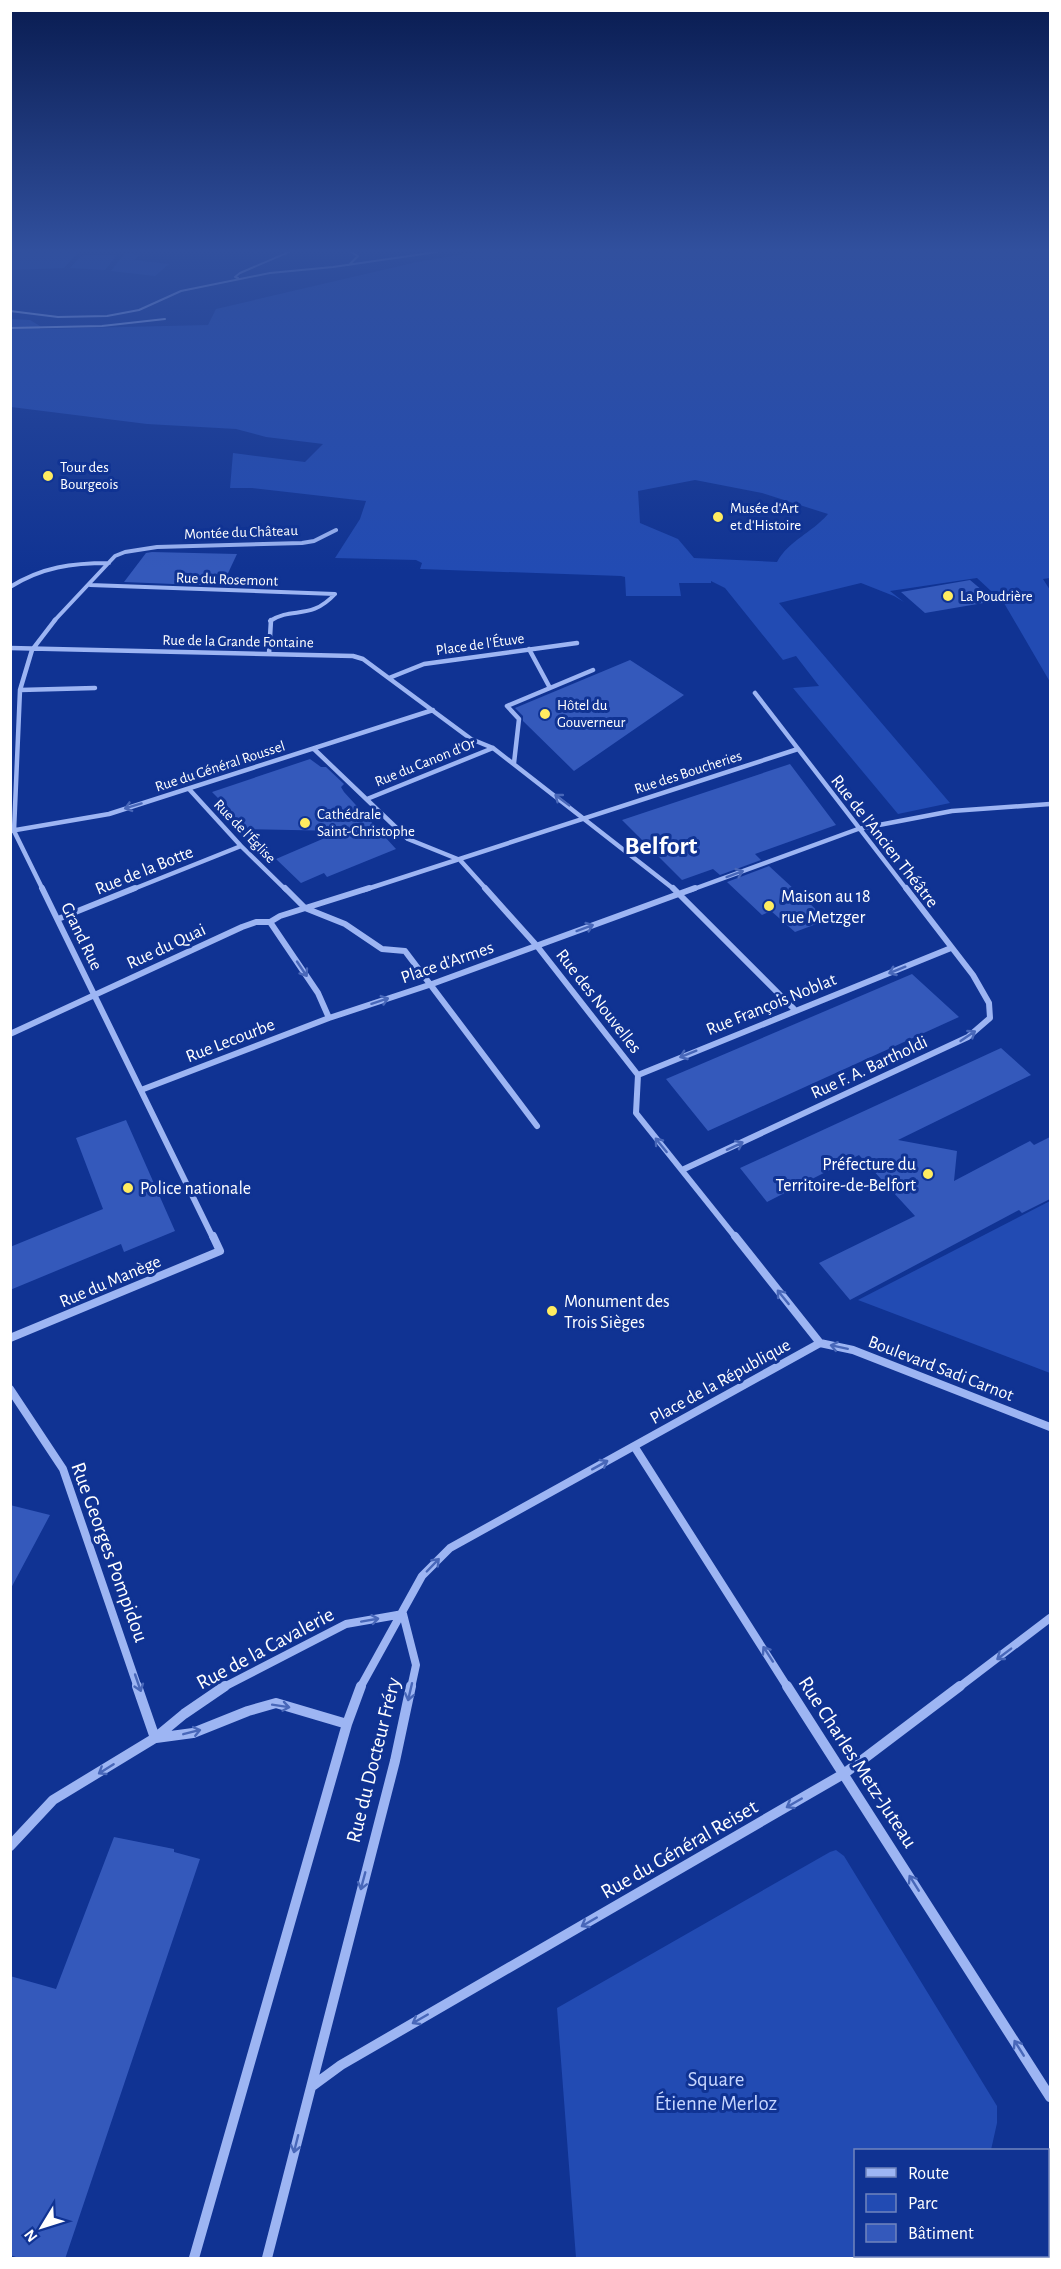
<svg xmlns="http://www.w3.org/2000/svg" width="1061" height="2269" font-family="'Alegreya Sans',sans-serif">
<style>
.green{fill:#224bb3;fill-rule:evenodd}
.building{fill:#3459bb}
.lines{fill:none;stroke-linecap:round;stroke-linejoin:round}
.street-far5{stroke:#9db5f3;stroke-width:2}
.street-far4{stroke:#9db5f3;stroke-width:4}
.street-far3{stroke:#9db5f3;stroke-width:4.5}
.street-far2{stroke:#9db5f3;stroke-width:6}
.street-far1{stroke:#9db5f3;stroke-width:8}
.street{stroke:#9db5f3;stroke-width:10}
.oneway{stroke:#4867b9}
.poi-dot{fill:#ffec60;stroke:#103393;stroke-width:2}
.labels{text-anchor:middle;stroke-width:6;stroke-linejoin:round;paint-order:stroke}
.far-poi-label{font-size:15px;fill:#fff;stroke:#103393;text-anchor:start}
.far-street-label{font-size:15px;fill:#fff;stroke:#103393}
.street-label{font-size:18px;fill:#fff;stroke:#103393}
.poi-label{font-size:18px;fill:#fff;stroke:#103393;text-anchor:start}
.near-street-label{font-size:21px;fill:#fff;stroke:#103393}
.near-park-label{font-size:21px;fill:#c5d5fe;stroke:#103393}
.far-town-label{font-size:26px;font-weight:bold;fill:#fff;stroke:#103393}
</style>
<rect width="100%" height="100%" fill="#103393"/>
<path class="green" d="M19 252H79L64 268 11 270V260Z
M476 252H1050V578L1043 579 1050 590V682L1004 603 977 578 890 591 904 602 894 596 861 583 779 603 950 803 898 814 793 688 819 686 796 656 783 660 725 588 711 581V583H679L681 596H626L625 577 621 576 420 569 422 563 416 560 335 558 360 519 366 501 252 488H230L233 453 305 462 323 444 266 437 236 429 147 424 11 407V319L30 320 40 326V329L208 325 216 309 417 262ZM695 480 762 493 828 514C812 533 789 540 777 562L694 558 678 539 640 523 638 491Z
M125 253 140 255 134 260 169 264 155 276 111 271Z
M82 255H117L105 270 70 268Z
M1050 1201V1373L858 1300Z
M836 1850 844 1856 997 2106V2123L991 2150H856V2256H987L988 2258H576L557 2008 830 1852Z"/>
<path class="building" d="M152 552 237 554 222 586 124 582 146 553Z
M970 580 995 601 925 613 901 592Z
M630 660 684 695 574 771 523 721V716L515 708Z
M310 759 321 767H326L344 784 341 787 344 792 396 849 327 877 324 873 301 883 276 859 341 831 246 829 242 825H237L220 806 223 803 212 792Z
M790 764 836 825 755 854 761 860 720 875 713 869 682 880 622 820Z
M769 866 808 902 827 920 795 932 771 911 762 915 727 882Z
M912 974 959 1017 708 1131 666 1079Z
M1001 1048 1031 1075 898 1140 957 1151 954 1181 1030 1141 1034 1145 1050 1137V1199L1022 1213 1019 1210 850 1300 819 1263 915 1216 859 1155 767 1202 740 1168Z
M126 1120 175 1231 124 1252 121 1244 10 1290V1247L103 1209 76 1138Z
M10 1505 50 1515 10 1590Z
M114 1837 174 1849V1852L200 1859 65 2259H22L10 2255V1976L56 1989Z"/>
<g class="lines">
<path class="street-far5" d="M349 265 358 256 351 252
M238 278 235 277 240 273 289 252
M10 311 58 317 107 316 139 310 181 291 270 273 333 267 437 252
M10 328 102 326 165 319"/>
<path class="street-far4" d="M90 585 335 594
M10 587C42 567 72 563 109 563
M54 621 115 556 125 552 157 547 302 543 314 541 336 530
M270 621C293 606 310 621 335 594"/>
<path class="street-far3" d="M10 648 353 656 363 659 471 739 493 748 675 890
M529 649 550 688
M269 654 271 620
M389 678 424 664 577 643
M20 690 95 688
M755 693 907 890
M314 749 408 839 460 860 487 890
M514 763 519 719 507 706 593 670
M189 789 241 846 286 890
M367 799 493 748
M10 831 109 814 433 710
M43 890 14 831 20 690 32 650 55 620
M131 890 241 846
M364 890 798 749
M691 890 858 829 952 811 1050 804"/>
<path class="street-far2" d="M42 888 213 1238
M285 888 305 908 345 924 382 949 405 951 537 1126
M485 888 537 946 638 1075
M673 888 795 1010
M58 919 135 888
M270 922 280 916 369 888
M270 922 318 993 329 1018
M10 1034 242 927 256 922H270
M638 1075 951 948
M638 1075 636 1113 736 1238
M141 1090 329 1018 432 984 695 888
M682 1170 968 1037 990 1018 989 1003 973 975 906 888"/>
<path class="street-far1" d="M735 1236 820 1343
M10 1338 220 1251 213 1236
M820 1343 853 1350 1050 1427
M10 1389 63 1469 138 1688
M634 1446 788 1688
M403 1614 416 1665 411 1688
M222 1688 346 1624 403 1614
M360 1688 422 1576 450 1548 820 1343
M958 1688 1050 1618"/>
<path class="street" d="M137 1686 155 1738
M787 1686 1050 2097
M156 1738 193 1733 248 1711 276 1703 347 1724
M10 1846 53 1800 155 1738 184 1714 225 1686
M311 2087 341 2065 845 1773 960 1686
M194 2258 347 1724 361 1686
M267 2258 395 1761 411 1686"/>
</g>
<defs><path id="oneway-shaft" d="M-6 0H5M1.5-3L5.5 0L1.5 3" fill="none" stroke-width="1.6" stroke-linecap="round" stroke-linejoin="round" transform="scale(1.5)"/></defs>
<g class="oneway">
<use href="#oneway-shaft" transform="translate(562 800) rotate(-143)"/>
<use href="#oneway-shaft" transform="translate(133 806) rotate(163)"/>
<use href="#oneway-shaft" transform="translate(735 874) rotate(-20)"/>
<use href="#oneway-shaft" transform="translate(585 928) rotate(-20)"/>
<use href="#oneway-shaft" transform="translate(302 969) rotate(56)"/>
<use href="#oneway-shaft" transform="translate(897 970) rotate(158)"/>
<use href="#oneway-shaft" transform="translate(380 1001) rotate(-18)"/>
<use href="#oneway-shaft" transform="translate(968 1036) rotate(-34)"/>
<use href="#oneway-shaft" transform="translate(688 1054) rotate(158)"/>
<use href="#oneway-shaft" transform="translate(661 1145) rotate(-129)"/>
<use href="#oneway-shaft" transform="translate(735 1146) rotate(-25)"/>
<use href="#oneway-shaft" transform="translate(783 1297) rotate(-129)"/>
<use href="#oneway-shaft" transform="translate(839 1347) rotate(-168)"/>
<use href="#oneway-shaft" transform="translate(600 1465) rotate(-29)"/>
<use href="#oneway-shaft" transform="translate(433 1565) rotate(-46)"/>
<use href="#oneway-shaft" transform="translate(370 1620) rotate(-10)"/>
<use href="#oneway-shaft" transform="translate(768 1654) rotate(-123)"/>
<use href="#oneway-shaft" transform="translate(1004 1654) rotate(143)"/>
<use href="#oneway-shaft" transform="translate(138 1683) rotate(71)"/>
<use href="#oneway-shaft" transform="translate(410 1692) rotate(103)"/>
<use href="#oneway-shaft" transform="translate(281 1706) rotate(9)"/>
<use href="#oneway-shaft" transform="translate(192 1732) rotate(-14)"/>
<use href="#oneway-shaft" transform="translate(106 1769) rotate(148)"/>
<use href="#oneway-shaft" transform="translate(794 1803) rotate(150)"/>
<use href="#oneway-shaft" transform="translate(363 1881) rotate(105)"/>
<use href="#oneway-shaft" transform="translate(914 1883) rotate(-122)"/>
<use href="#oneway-shaft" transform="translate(589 1922) rotate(150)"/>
<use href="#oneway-shaft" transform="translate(420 2019) rotate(150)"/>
<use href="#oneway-shaft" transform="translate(1019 2048) rotate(-122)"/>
<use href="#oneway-shaft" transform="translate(296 2144) rotate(104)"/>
</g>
<linearGradient id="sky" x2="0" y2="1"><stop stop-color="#091c51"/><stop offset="0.44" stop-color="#31509e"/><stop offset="1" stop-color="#31509e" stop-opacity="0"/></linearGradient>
<rect width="1061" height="570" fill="url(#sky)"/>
<g class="poi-dot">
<circle cx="48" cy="476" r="6"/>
<circle cx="718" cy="517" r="6"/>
<circle cx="948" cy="596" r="6"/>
<circle cx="545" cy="714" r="6"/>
<circle cx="305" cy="823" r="6"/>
<circle cx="769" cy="906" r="6"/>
<circle cx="928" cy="1174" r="6"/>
<circle cx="128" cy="1188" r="6"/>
<circle cx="552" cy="1311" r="6"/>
</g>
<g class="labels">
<g class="far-poi-label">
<text x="60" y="472">Tour des<tspan x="60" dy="17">Bourgeois</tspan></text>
<text x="730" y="513">Musée d'Art<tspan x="730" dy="17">et d'Histoire</tspan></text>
<text x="960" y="601">La Poudrière</text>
<text x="557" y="710">Hôtel du<tspan x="557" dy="17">Gouverneur</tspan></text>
<text x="317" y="819">Cathédrale<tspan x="317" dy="17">Saint-Christophe</tspan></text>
</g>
<g class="far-street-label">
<text transform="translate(241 532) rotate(-2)" y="5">Montée du Château</text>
<text transform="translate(227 579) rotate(2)" y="5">Rue du Rosemont</text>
<text transform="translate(238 641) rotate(1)" y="5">Rue de la Grande Fontaine</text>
<text transform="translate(480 644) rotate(-8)" y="5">Place de l'Étuve</text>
<text transform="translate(425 762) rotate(-22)" y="5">Rue du Canon d'Or</text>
<text transform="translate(220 766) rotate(-18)" y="5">Rue du Général Roussel</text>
<text transform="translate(688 772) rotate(-18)" y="5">Rue des Boucheries</text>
<text transform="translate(245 831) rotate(46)" y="5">Rue de l'Église</text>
</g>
<g class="street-label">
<text transform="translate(885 841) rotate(52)" y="6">Rue de l'Ancien Théâtre</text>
<text transform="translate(144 870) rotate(-22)" y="6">Rue de la Botte</text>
<text transform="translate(82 936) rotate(64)" y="6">Grand Rue</text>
<text transform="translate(166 946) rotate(-25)" y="6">Rue du Quai</text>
<text transform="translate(447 962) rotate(-19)" y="6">Place d'Armes</text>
<text transform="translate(599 1001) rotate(52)" y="6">Rue des Nouvelles</text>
<text transform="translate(771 1004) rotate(-22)" y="6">Rue François Noblat</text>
<text transform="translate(230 1040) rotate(-21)" y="6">Rue Lecourbe</text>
<text transform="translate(869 1067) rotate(-25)" y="6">Rue F. A. Bartholdi</text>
<text transform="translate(110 1281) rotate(-23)" y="6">Rue du Manège</text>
<text transform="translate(941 1368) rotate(21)" y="6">Boulevard Sadi Carnot</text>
<text transform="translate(720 1381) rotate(-29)" y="6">Place de la République</text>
</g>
<g class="poi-label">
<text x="781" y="902">Maison au 18<tspan x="781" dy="21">rue Metzger</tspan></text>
<text x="916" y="1170" text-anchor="end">Préfecture du<tspan x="916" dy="21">Territoire-de-Belfort</tspan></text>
<text x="140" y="1194">Police nationale</text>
<text x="564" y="1307">Monument des<tspan x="564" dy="21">Trois Sièges</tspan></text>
</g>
<g class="near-street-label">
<text transform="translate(110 1552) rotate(70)" y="7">Rue Georges Pompidou</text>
<text transform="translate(265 1648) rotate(-28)" y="7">Rue de la Cavalerie</text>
<text transform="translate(373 1760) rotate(-76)" y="7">Rue du Docteur Fréry</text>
<text transform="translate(858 1762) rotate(57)" y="7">Rue Charles Metz-Juteau</text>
<text transform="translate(679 1849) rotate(-30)" y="7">Rue du Général Reiset</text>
</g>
<g class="near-park-label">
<text x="716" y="2086">Square<tspan x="716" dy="24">Étienne Merloz</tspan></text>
</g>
<g class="far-town-label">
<text x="661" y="854">Belfort</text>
</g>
</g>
<rect width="1061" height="2269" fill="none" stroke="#ffffff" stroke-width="24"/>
<rect x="854" y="2149" width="195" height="108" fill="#103393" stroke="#7085be" stroke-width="1.5"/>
<rect x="866" y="2168" width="30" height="9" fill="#9db5f3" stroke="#7085be" stroke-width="1.5"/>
<text x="908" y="2179" font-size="18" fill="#ffffff">Route</text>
<rect x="866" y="2194" width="30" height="18" fill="#224bb3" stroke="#7085be" stroke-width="1.5"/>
<text x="908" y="2209" font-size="18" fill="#ffffff">Parc</text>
<rect x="866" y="2224" width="30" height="18" fill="#3459bb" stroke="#7085be" stroke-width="1.5"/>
<text x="908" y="2239" font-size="18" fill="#ffffff">Bâtiment</text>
<g transform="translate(42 2227) rotate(232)" stroke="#103393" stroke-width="4.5" paint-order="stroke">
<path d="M0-4.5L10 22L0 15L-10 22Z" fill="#ffffff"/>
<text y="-9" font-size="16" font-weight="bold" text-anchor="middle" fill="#ffffff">N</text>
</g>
</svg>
